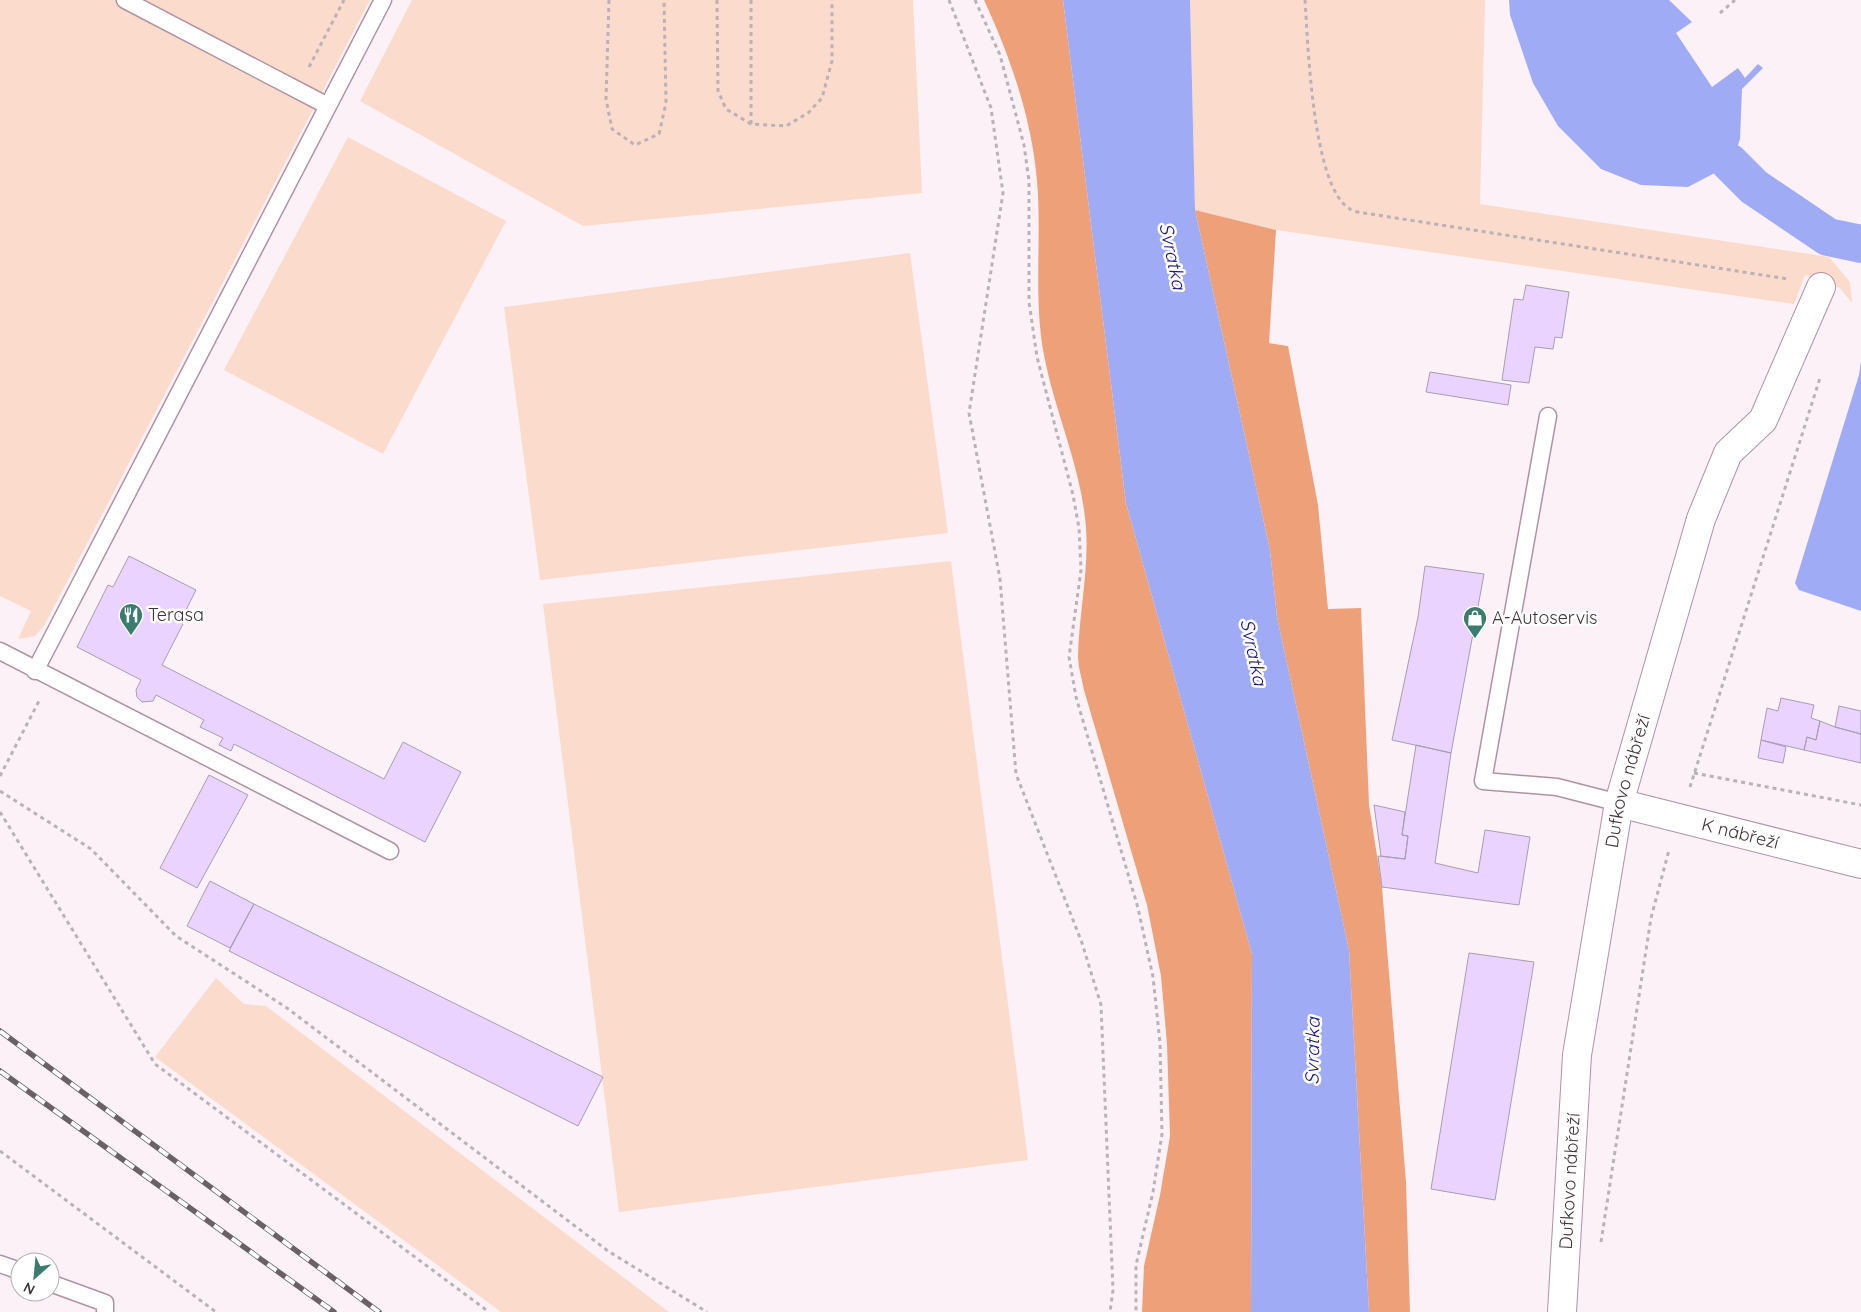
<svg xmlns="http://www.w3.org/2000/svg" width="1861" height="1312" font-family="Quicksand,sans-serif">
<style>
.green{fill:#fbdbcc}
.forest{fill:#eea179}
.water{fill:#9fabf4}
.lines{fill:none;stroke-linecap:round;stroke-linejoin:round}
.canal{stroke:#9fabf4;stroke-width:38}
.building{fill:#ebd3ff;stroke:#a89cb3}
.lane-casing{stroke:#ae94a3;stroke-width:19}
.street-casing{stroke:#ae94a3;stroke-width:30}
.path{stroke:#bcb1b7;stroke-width:3;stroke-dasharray:4 4;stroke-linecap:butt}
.lane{stroke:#fff;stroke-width:16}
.street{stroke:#fff;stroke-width:28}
.rail-casing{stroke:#6b6066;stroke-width:5.5}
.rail{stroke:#fff;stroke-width:4;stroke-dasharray:11;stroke-linecap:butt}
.labels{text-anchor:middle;stroke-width:5;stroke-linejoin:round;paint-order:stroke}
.poi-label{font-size:18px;fill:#3e3339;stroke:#fff;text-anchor:start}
.street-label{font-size:18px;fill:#3e3339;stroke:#fff}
.water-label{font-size:19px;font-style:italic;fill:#1f1a6c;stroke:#fff}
</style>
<rect width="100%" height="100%" fill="#fcf1f7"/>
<path class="green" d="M0 0H370L44 626 35 636 18 639 31 611 0 596Z
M412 0H913L922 193 583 226 360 101Z
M1190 0H1485L1480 204 1829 257 1850 282 1852 303 1840 288 1805 275 1794 304 1276 230 1195 210Z
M348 137 506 221 383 454 224 370Z
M910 253 948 533 540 580 504 307Z
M951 561 1028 1160 619 1212 543 604Z
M216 978 244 1004 266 1006 669 1312H501L155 1057Z"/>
<path class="forest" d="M984 0H1063L1126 503 1252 954 1251 1312H1142L1144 1266 1160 1195 1170 1136 1167 1044 1161 976 1147 905 1084 690C1082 679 1078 667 1078 656 1079 613 1089 571 1086 528 1082 469 1055 413 1044 355 1033 297 1042 239 1037 181 1032 119 1010 56 984 0Z
M1195 210 1276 230 1269 343 1288 346 1318 505 1328 609 1361 608 1369 805 1382 887 1406 1182 1410 1312H1369L1349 950 1277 617 1270 550Z"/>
<path class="water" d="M1063 0H1190L1195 210 1270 550 1277 617 1349 950 1369 1312H1251L1252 954 1126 503Z
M1509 0H1669L1692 22 1676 33 1712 87 1738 68 1745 78 1758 64 1763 68 1742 89 1740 139 1733 159 1726 167 1688 187 1641 185 1601 169 1558 126 1533 83 1510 15Z
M1861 361V611L1799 590 1795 583 1859 375Z"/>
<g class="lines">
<path class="canal" d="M1729 162 1754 187 1828 237 1861 244"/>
</g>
<path class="building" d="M1526 285 1569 292 1562 338 1555 337 1553 349 1535 347 1529 383 1502 380 1514 299 1523 300Z
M1430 372 1511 385 1508 405 1426 392Z
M129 556 196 590 180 622 183 624 162 665 384 779 403 742 461 772 425 842 234 744 231 751 219 745 223 738 200 727 204 720 156 695 153 701 142 702 137 697 136 690 141 680 77 647 108 585 113 587Z
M1425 566 1484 574 1451 753 1392 740 1418 617Z
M1781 698 1814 705 1811 718 1820 721 1816 740 1807 737 1804 750 1761 740 1767 708 1778 711Z
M1839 706 1861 711V734L1835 727Z
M1820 721 1835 727 1861 734V763L1804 750 1807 737 1816 740Z
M1761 740 1786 747 1783 763 1758 758Z
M1416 745 1451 753 1435 863 1478 873 1485 830 1530 837 1519 905 1382 887 1378 856 1405 859 1408 836 1402 835Z
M209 775 248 795 197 888 160 868Z
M1374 805 1405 812 1402 835 1408 836 1405 859 1381 856Z
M210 881 254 904 230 948 187 926Z
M254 904 603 1077 578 1126 229 951Z
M1469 953 1534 962 1495 1200 1431 1189Z"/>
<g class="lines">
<g class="lane-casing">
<path id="lane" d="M125 0 328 106
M1548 416 1483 781 1557 787 1619 803
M0 651 390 851
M35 671 383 0
M0 1264 20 1271
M50 1283 105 1303V1312"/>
</g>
<g class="street-casing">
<g id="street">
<path id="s1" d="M1619 803 1861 864"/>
<path id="s2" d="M1562 1312 1577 1055 1619 803 1701 519 1728 453 1763 420 1821 287"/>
</g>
</g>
<path class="path" d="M609 0 606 99 612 129 635 145 659 134 666 103 664 0
M717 0 718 91 726 109 751 124 786 126 808 113 822 98 832 61V0
M949 0 991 108 1003 193 969 413 1000 579 1016 774 1082 943 1101 1005 1113 1290 1110 1312
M975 0 1000 55 1024 145 1029 181V302L1037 357 1073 495 1079 528 1081 570 1069 657 1076 697 1138 908 1153 977 1160 1043 1162 1134 1153 1192 1136 1265V1312
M1305 0C1308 42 1312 187 1350 209 1353 212 1360 212 1364 213L1788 279
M1720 13 1735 0
M309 67 344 0
M751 124V0
M1694 773 1861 805
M0 776 39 701
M1690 787 1820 378
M0 791 91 849 176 936 287 1008 608 1251 707 1312
M0 812 155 1064 489 1312
M0 1151 216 1312
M1601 1242 1651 918 1669 850"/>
<use href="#lane" class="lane"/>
<use href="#street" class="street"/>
<g class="rail-casing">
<path id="rail" d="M0 1031 379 1312
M0 1071 334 1312"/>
</g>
<use href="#rail" class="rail"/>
</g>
<defs>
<g id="restaurant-pin" transform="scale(1.25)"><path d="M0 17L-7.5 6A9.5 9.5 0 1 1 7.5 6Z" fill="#3a7d6f" stroke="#fff"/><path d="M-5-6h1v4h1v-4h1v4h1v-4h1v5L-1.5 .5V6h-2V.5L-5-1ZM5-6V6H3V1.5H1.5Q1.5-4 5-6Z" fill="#fff"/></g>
<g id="shop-pin" transform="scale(1.25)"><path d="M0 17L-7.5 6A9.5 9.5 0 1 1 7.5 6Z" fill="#3a7d6f" stroke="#fff"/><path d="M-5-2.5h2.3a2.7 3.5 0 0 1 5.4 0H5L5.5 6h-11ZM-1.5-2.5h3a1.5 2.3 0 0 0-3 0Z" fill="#fff"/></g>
</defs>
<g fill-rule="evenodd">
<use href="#restaurant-pin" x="131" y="615"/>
<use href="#shop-pin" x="1475" y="618"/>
</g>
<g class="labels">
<g class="poi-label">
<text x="148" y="621">Terasa</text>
<text x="1492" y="624">A-Autoservis</text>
</g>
<g class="street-label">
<text dy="6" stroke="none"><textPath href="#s2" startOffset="536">Dufkovo nábřeží</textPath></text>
<text dy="6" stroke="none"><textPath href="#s1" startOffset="125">K nábřeží</textPath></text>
<text dy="6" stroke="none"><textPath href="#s2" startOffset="131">Dufkovo nábřeží</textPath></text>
</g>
<g class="water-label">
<text transform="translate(1173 256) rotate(78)" y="7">Svratka</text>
<text transform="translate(1254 652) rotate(78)" y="7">Svratka</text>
<text transform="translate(1312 1051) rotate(-89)" y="7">Svratka</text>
</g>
</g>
<g transform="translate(35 1277) rotate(207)"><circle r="24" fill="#ffffff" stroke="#b2adb0"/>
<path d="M0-4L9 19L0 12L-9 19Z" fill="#3a7d6f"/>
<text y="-8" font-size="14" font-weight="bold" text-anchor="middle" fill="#3e3339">N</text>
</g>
</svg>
